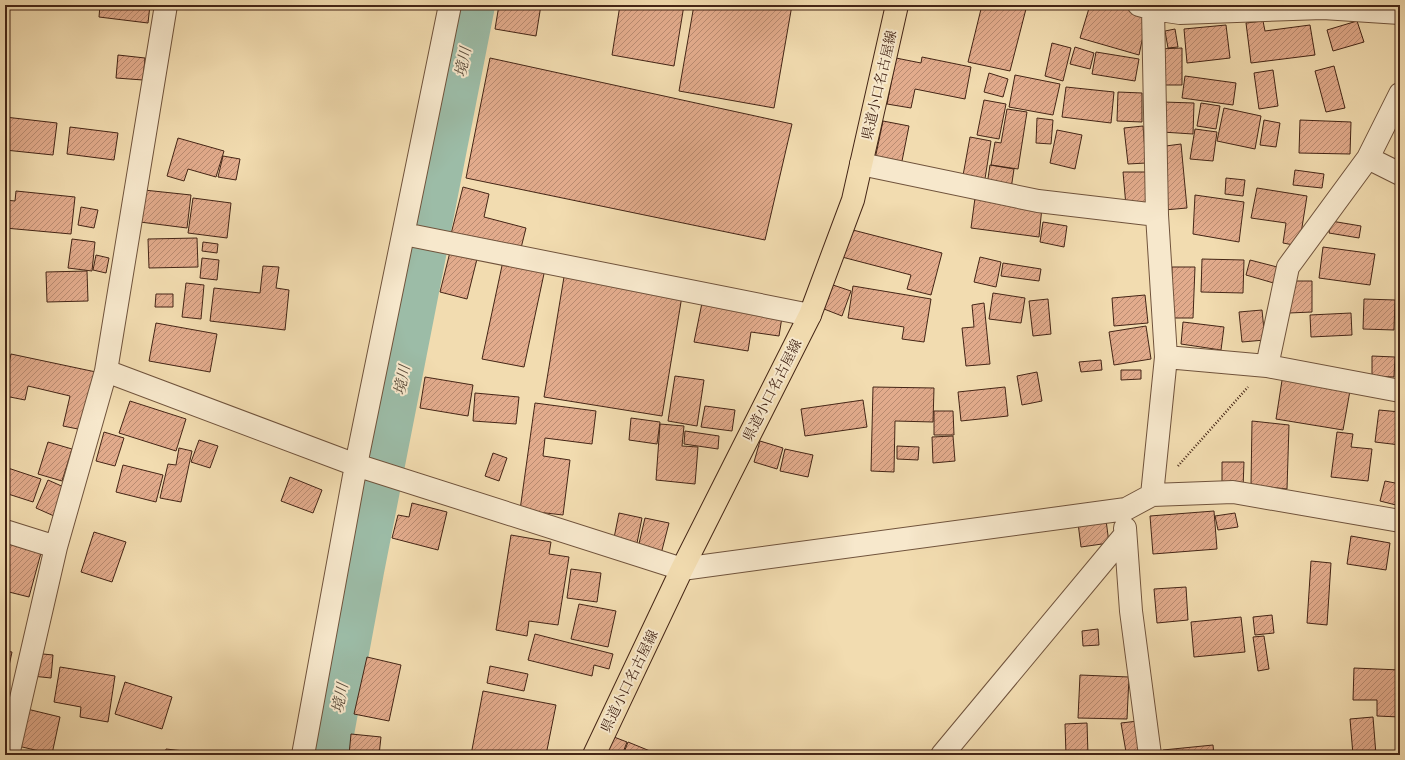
<svg xmlns="http://www.w3.org/2000/svg" width="1405" height="760" font-family="'IM FELL English','Noto Serif JP',serif">
<style>
.lines{fill:none;stroke-linecap:round;stroke-linejoin:round}
.river{stroke:#9cbca7;stroke-width:42}
.building{fill:url(#building-hatch);stroke:#442516}
.minor-casing{stroke:#70533c;stroke-width:24}
.major-casing{stroke:#442516;stroke-width:24}
.path{stroke:#442516;stroke-width:2.5;stroke-dasharray:1 2;stroke-linecap:butt}
.minor{stroke:#f7e8cc;stroke-width:22}
.major{stroke:#f2dcb0;stroke-width:22}
.labels{text-anchor:middle;stroke-width:4;stroke-linejoin:round;paint-order:stroke}
.street-label{font-size:14px;fill:#442516;stroke:#f7e8cc}
.water-label{font-size:15px;font-style:italic;fill:#5a4b3a;stroke:#f7e8cc}
</style>
<defs>
<pattern id="building-hatch" width="6" height="6" patternUnits="userSpaceOnUse"><rect width="6" height="6" fill="#e2ab8c"/><path d="M-1 1l2-2M0 6l6-6M5 7l2-2" fill="none" stroke="#b98b71"/></pattern>
</defs>
<rect width="100%" height="100%" fill="#f2dcb0"/>
<filter id="stains"><feTurbulence type="fractalNoise" baseFrequency=".005" numOctaves="4"/><feColorMatrix values="0 0 0 0 .2 0 0 0 0 .09 0 0 0 0 .02 0 0 0 .5 -.17"/></filter>
<radialGradient id="worn" r=".72"><stop offset=".6" stop-color="#630" stop-opacity="0"/><stop offset="1" stop-color="#630" stop-opacity=".3"/></radialGradient>
<g class="lines">
<path class="river" d="M329 755 363 571 474 5"/>
</g>
<path class="building" d="M100 5H150L148 23 99 17Z
M499 5H541L536 36 495 29Z
M620 5H684L674 66 612 55Z
M694 5H792L774 108 679 91Z
M982 5H1027L1010 71 968 62Z
M1090 5H1124L1148 12 1139 55 1080 38Z
M1263 21 1265 31 1310 25 1315 55 1251 63 1246 23Z
M1357 21 1364 42 1333 51 1327 30Z
M1226 25 1230 58 1187 63 1184 29Z
M1175 29 1178 47 1168 48 1165 31Z
M1052 43 1071 48 1063 81 1045 76Z
M1075 47 1094 53 1090 69 1070 64Z
M1182 48V85H1158L1157 49Z
M1096 52 1139 59 1135 81 1092 74Z
M118 55 145 58 143 80 116 78Z
M922 57 971 67 965 99 915 89 911 108 887 104 896 58 921 63Z
M490 58 792 124 765 240 466 178Z
M1334 66 1345 108 1326 112 1315 71Z
M1273 70 1278 106 1259 109 1254 73Z
M989 73 1008 79 1003 97 984 92Z
M1015 75 1060 84 1053 115 1009 107Z
M1185 76 1236 83 1233 105 1182 98Z
M1066 87 1114 92 1111 123 1062 117Z
M1118 92 1142 93V122L1117 121Z
M984 100 1006 104 999 139 977 135Z
M1163 102 1194 103 1193 134 1162 132Z
M1201 103 1220 106 1216 129 1197 126Z
M1224 108 1261 116 1255 149 1217 141Z
M1007 109 1027 112 1018 169 991 165 995 142 1001 143Z
M5 117 57 123 53 155 5 150Z
M1037 118 1053 120 1051 144 1036 143Z
M1264 120 1280 123 1276 147 1260 145Z
M1300 120 1351 122 1350 154 1299 153Z
M883 121 909 126 901 166 875 159Z
M1143 126 1146 163 1128 164 1124 128Z
M70 127 118 133 114 160 67 154Z
M1195 129 1217 132 1213 161 1190 159Z
M1057 130 1082 135 1075 169 1050 163Z
M970 137 991 141 984 185 962 181Z
M178 138 224 151 216 177 188 169 184 181 167 176Z
M1181 144 1187 208 1164 210 1158 147Z
M223 156 240 159 236 180 218 177Z
M990 165 1014 169 1011 189 987 185Z
M1295 170 1324 174 1322 188 1293 185Z
M1123 172H1150L1152 205 1126 206Z
M1226 178 1245 180 1243 196 1225 194Z
M463 187 489 194 484 217 526 228 520 252 451 234Z
M1257 188 1307 196 1299 246 1283 243 1286 223 1251 218Z
M144 190 191 195 187 228 140 222Z
M16 191 75 197 71 234 5 228V200L15 201Z
M1195 195 1244 202 1239 242 1193 234Z
M193 198 231 203 227 238 188 233Z
M975 198 1042 207 1039 237 971 228Z
M81 207 98 210 94 228 78 225Z
M1331 221 1361 226 1359 238 1329 233Z
M1043 222 1067 226 1064 247 1040 242Z
M849 229 942 253 931 295 907 289 911 275 842 257Z
M197 238 198 267 149 268 148 239Z
M72 239 95 242 92 271 68 268Z
M203 242 218 244 217 253 202 251Z
M1323 247 1375 254 1370 285 1319 278Z
M450 252 477 259 467 299 440 292Z
M96 255 109 258 106 273 93 270Z
M980 257 1001 262 996 287 974 282Z
M202 258 219 260 217 280 200 278Z
M1202 259 1244 260 1243 293 1201 292Z
M1250 260 1281 268 1277 284 1246 275Z
M503 261 545 269 524 367 482 359Z
M1003 263 1041 269 1039 281 1001 276Z
M263 266 279 267 276 288 289 290 285 330 210 321 214 288 260 293Z
M1172 267H1195L1193 318H1171Z
M87 271 88 301 47 302 46 272Z
M565 271 683 290 662 416 544 397Z
M1289 281H1312V312L1289 313Z
M186 283 204 285 201 319 182 317Z
M833 285 851 291 842 316 824 309Z
M853 286 931 299 924 342 902 339 904 327 848 318Z
M993 293 1025 298 1021 323 989 319Z
M156 294H173V307H155Z
M1145 295 1148 323 1114 326 1112 298Z
M1048 299 1051 334 1033 336 1029 301Z
M1364 299 1395 300 1394 330 1363 329Z
M702 303 782 317 779 336 751 332 748 351 694 342Z
M984 303 990 364 966 366 962 328 974 327 972 305Z
M1262 310 1265 340 1242 342 1239 312Z
M1351 313 1352 335 1311 337 1310 315Z
M1183 322 1224 327 1221 350 1181 344Z
M156 323 217 334 210 372 149 361Z
M1146 326 1151 359 1114 365 1109 332Z
M11 354 96 372 83 430 63 426 70 396 28 386 25 400 5 396V381Z
M1372 356 1395 357 1394 377 1372 376Z
M1101 360 1102 370 1081 372 1079 362Z
M1121 370H1141V379L1121 380Z
M1037 372 1042 401 1022 405 1017 376Z
M1283 374 1351 385 1343 430 1276 419Z
M675 376 704 380 697 426 668 421Z
M425 377 473 385 468 416 420 408Z
M873 387 934 388 933 422 895 421 894 472 871 471Z
M1005 387 1008 416 961 421 958 392Z
M475 393 519 397 516 424 473 421Z
M863 400 867 427 805 436 801 409Z
M130 401 186 419 176 451 119 433Z
M535 403 596 411 592 444 545 438 543 456 570 460 563 515 520 510Z
M705 406 735 410 732 431 701 427Z
M1379 410 1400 412V445L1375 442Z
M934 411H953L954 435H934Z
M631 418 660 422 657 444 629 440Z
M1252 421 1289 425 1287 489 1251 485Z
M660 424 684 426 682 446 698 447 695 484 656 480Z
M685 431 719 436 718 449 684 444Z
M104 432 124 438 115 466 96 461Z
M1337 432 1353 434 1351 447 1372 449 1368 481 1331 477Z
M953 436 955 461 933 463 932 437Z
M199 440 218 446 210 468 191 462Z
M760 441 783 448 777 469 754 462Z
M48 442 72 449 62 481 38 474Z
M897 446 919 447 918 460 897 459Z
M179 448 192 451 181 502 160 498 168 464 176 465Z
M785 449 813 455 808 477 780 471Z
M493 453 507 458 499 481 485 476Z
M1222 462H1244L1243 488H1222Z
M123 465 163 475 156 502 116 492Z
M5 467 41 479 33 502 5 493Z
M290 477 322 490 313 513 281 501Z
M48 480 66 488 54 516 36 508Z
M1385 481 1400 484V506L1380 501Z
M412 503 447 512 438 550 392 538 398 515 409 517Z
M1214 511 1217 549 1153 554 1150 516Z
M619 513 642 518 636 548 613 543Z
M1235 513 1238 527 1218 530 1215 516Z
M645 518 669 523 661 554 638 548Z
M1106 520 1109 543 1081 547 1078 523Z
M94 532 126 542 112 582 81 572Z
M511 535 551 542 549 554 569 557 558 625 529 621 527 636 496 630Z
M1351 536 1390 543 1386 570 1347 564Z
M5 543 41 553 29 597 5 591Z
M1311 561 1331 563 1327 625 1307 623Z
M571 569 601 573 597 602 567 598Z
M1186 587 1188 620 1157 623 1154 589Z
M579 604 616 611 608 647 571 639Z
M1272 615 1274 633 1255 635 1253 617Z
M1241 617 1245 652 1194 657 1191 622Z
M5 618H9L5 644Z
M1098 629 1099 645 1083 646 1082 631Z
M535 634 613 654 609 669 594 665 592 676 528 660Z
M1264 636 1269 669 1258 671 1253 637Z
M5 651 12 652 6 680H5Z
M33 653 53 655 51 678 32 676Z
M367 657 401 665 389 721 354 714Z
M490 666 528 674 524 691 487 683Z
M60 667 115 676 108 722 80 717 81 707 54 702Z
M1354 668 1400 670V717L1377 716V700H1353Z
M1080 675 1129 677 1127 719 1078 718Z
M125 682 172 697 162 729 115 714Z
M483 691 556 705 546 755H471Z
M27 709 60 717 52 754 18 746Z
M1373 717 1376 755H1353L1350 719Z
M1138 721 1143 750 1126 752 1121 723Z
M1087 723 1088 755H1066L1065 724Z
M351 734 381 737 379 755H349Z
M614 737 627 742 622 755H606Z
M628 742 650 751 648 755H623Z
M1213 745 1214 755H1163V750Z
M166 749 184 751 183 755H165Z
M80 751 100 754V755H80Z"/>
<g class="lines">
<g class="minor-casing">
<path id="minor" d="M1139 5 1153 9 1180 13 1323 8 1400 13
M1368 158 1400 174
M861 164 1038 201 1157 215
M404 234 810 315
M1166 357 1267 366 1400 391
M1267 366 1288 267 1368 158 1400 94
M106 371 356 465 682 569 1126 509 1152 495 1233 492 1400 521
M1152 495 1166 357 1157 215 1153 9
M1125 528 1131 611 1150 755
M5 531 56 547
M8 755 56 547 106 371 166 5
M303 755 356 465 450 5
M942 755 1125 535"/>
</g>
<g class="major-casing">
<path id="major" d="M594 755 682 569 810 315 853 200 897 5"/>
</g>
<path class="path" d="M1178 466 1248 387"/>
<use href="#minor" class="minor"/>
<use href="#major" class="major"/>
</g>
<g class="labels">
<g class="street-label">
<text transform="translate(879 85) rotate(-77)" y="5">県道小口名古屋線</text>
<text transform="translate(772 390) rotate(-63)" y="5">県道小口名古屋線</text>
<text transform="translate(629 681) rotate(-64)" y="5">県道小口名古屋線</text>
</g>
<g class="water-label">
<text transform="translate(463 62) rotate(-79)" y="5">境川</text>
<text transform="translate(402 380) rotate(-79)" y="5">境川</text>
<text transform="translate(340 698) rotate(-79)" y="5">境川</text>
</g>
</g>
<rect width="1405" height="760" fill="none" stroke="#f2dcb0" stroke-width="20"/>
<rect x="6" y="6" width="1393" height="748" fill="none" stroke="#442516" stroke-width="2"/>
<rect x="10" y="10" width="1385" height="740" fill="none" stroke="#442516"/>
<rect width="100%" height="100%" filter="url(#stains)"/>
<rect width="100%" height="100%" fill="url(#worn)"/>
</svg>
